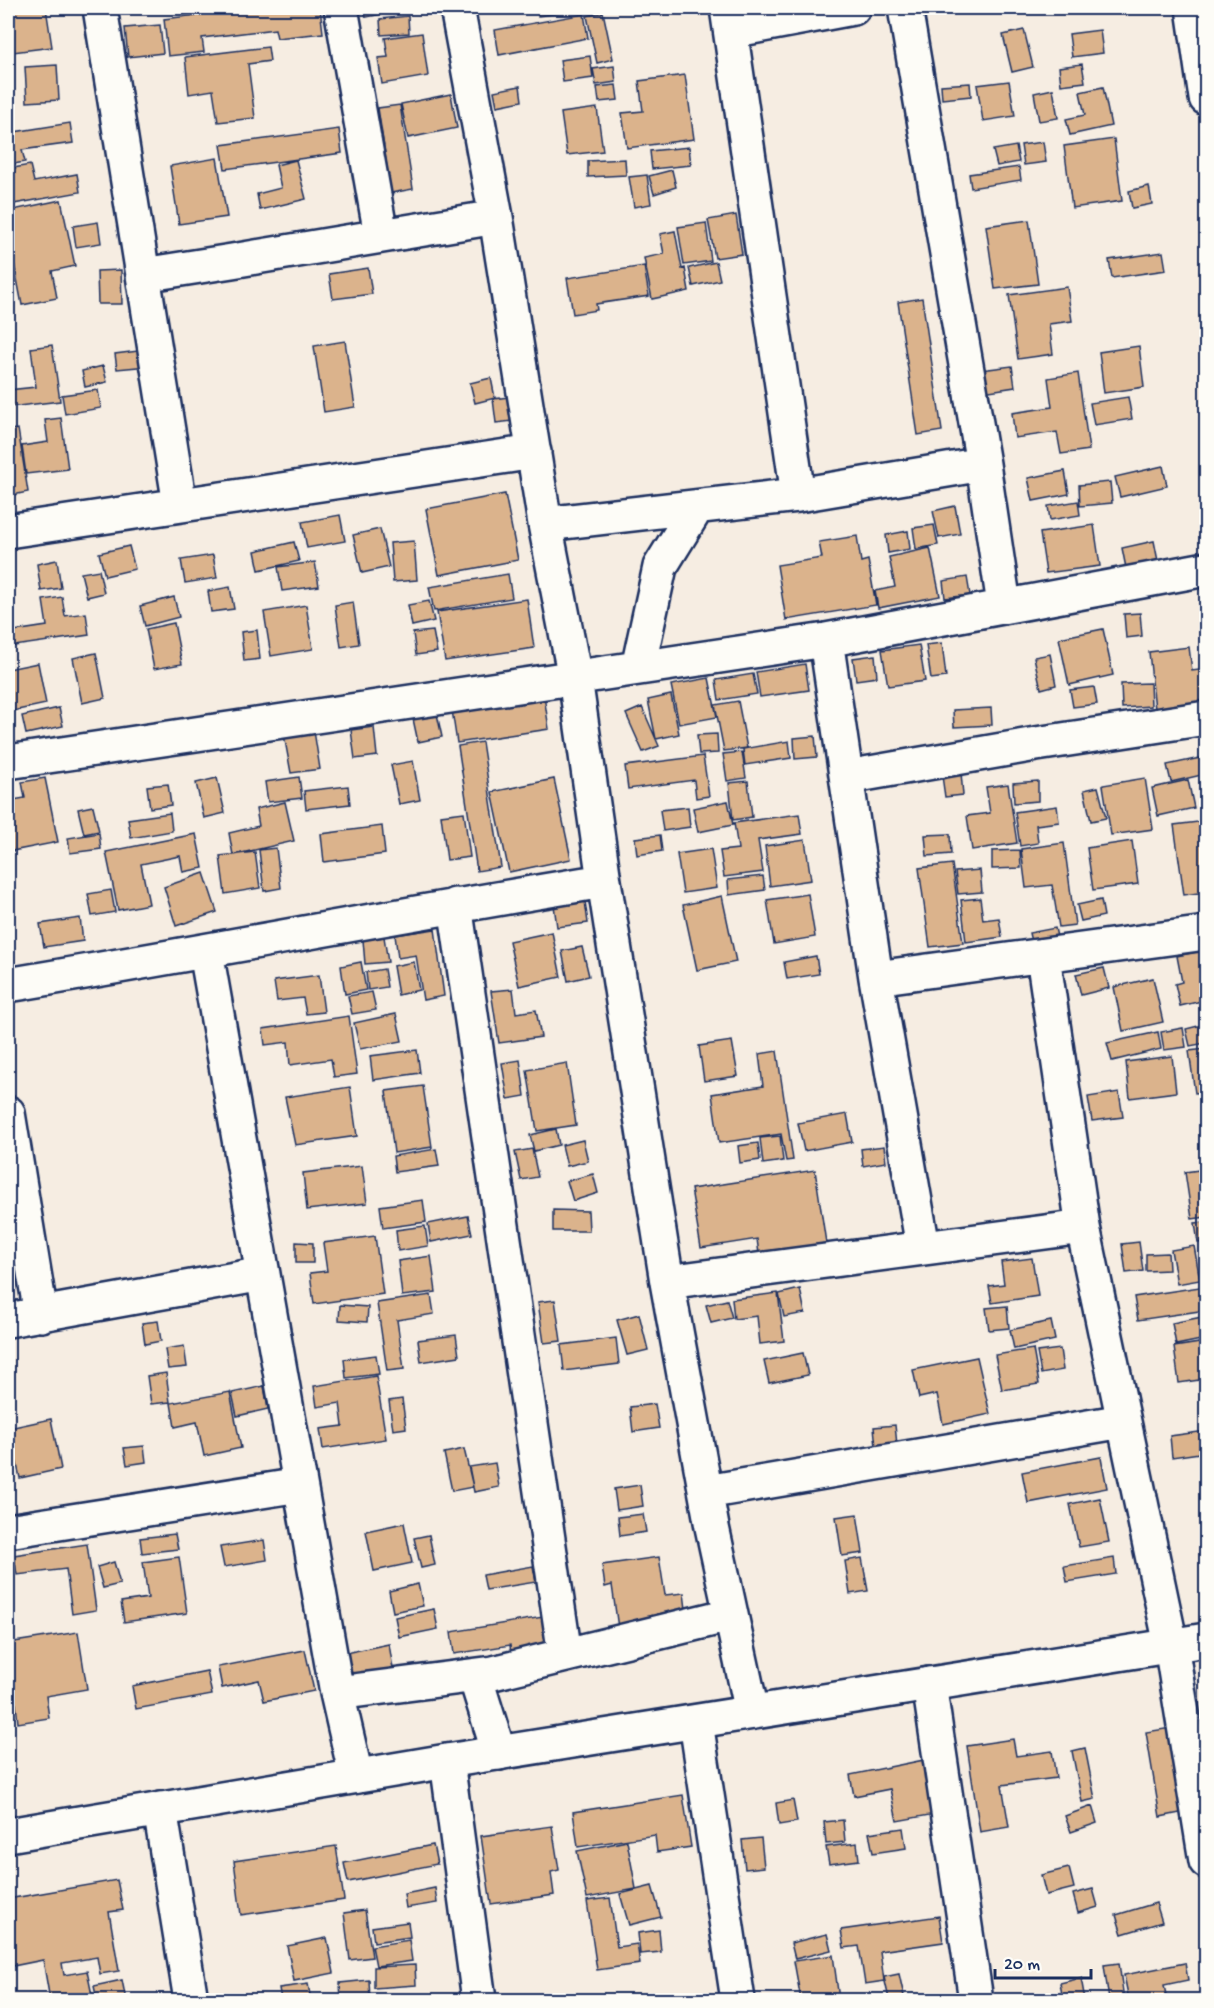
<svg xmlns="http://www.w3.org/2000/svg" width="1214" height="2008" font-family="'Gochi Hand',sans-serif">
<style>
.building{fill:#dbb38c;stroke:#1b2f5e;stroke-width:1.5}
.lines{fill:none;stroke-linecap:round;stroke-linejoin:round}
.minor-casing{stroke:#1b2f5e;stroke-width:38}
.highway-casing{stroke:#1b2f5e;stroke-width:38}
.minor{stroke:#fdfcf7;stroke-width:33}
.highway{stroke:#fdfcf7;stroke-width:33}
</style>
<rect width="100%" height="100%" fill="#f6ede2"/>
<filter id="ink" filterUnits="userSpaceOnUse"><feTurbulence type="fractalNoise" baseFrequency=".0167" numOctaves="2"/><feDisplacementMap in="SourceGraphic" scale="12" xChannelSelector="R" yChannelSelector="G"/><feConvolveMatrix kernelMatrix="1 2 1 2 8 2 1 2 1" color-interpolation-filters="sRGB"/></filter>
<g filter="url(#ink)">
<path class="building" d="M8 8H46L52 47 13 52Z
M239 8H320L323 33 277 38 275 29 202 38 204 52 168 56 164 19 240 10Z
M364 8H412L366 17Z
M537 8H567L568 12 538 16Z
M603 12 613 59 597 63 587 16Z
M584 14 588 38 499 55 495 30Z
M408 16 409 33 381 35 380 19Z
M160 25 163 53 128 57 125 28Z
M1024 30 1033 67 1012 72 1003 35Z
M1100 30 1103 53 1072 57 1069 34Z
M422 33 428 76 382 84 378 58 388 57 385 38Z
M268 47 270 61 248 64 255 118 218 122 213 90 189 94 185 57Z
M590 56 593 78 563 82 560 60Z
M1082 64 1085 82 1061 85 1059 67Z
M57 65 59 100 27 102 25 67Z
M614 66 616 82 596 85 593 69Z
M685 75 694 139 627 148 622 113 643 111 639 81Z
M1009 81 1015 116 983 121 977 85Z
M970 83 971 96 942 99 941 85Z
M616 85 618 100 599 102 597 87Z
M520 86 522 101 497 106 494 91Z
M1103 87 1111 126 1070 135 1066 119 1085 115 1080 92Z
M1053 89 1058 118 1039 121 1034 93Z
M451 94 457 128 408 138 401 104Z
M400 105 413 189 391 193 378 108Z
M597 108 603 151 567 155 561 113Z
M70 123 73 143 22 150 25 162 8 165V133Z
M339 129 342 153 225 169 221 145Z
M1114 139 1122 201 1072 208 1064 146Z
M1043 142 1046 162 1024 165 1021 145Z
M1016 146 1019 162 997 166 993 150Z
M689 147 691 165 652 169 650 151Z
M217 158 227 217 179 224 170 166Z
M625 159 626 175 588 177V161Z
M296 160 306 199 260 210 257 194 281 188 276 165Z
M30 165 34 182 77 174 80 192 8 205V169Z
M1019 167 1021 180 971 188 969 174Z
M672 170 676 187 654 194 649 176Z
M647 175 651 204 634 207 629 177Z
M1149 186 1152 204 1132 208 1129 191Z
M61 200 75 266 52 271 57 298 22 305 8 231V211Z
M736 215 742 254 715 258 708 220Z
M1029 220 1038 284 995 289 986 226Z
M98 222 101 243 76 247 73 226Z
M706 223 711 261 684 265 678 227Z
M675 231 682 269 685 268 689 291 652 299 644 258 664 254 660 234Z
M1163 252 1166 270 1112 278 1109 260Z
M716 262 720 280 693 286 689 268Z
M644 266 649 296 596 304 597 310 573 314 567 278Z
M368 268 372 294 333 299 329 274Z
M121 270 122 304H98L97 271Z
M1067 287 1072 321 1049 324 1053 354 1018 359 1009 295Z
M922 298 942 431 918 435 898 302Z
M345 341 355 407 324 412 314 346Z
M52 345 60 401 10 407 8 390 36 387 31 348Z
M1139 346 1144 387 1104 393 1099 352Z
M146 350 148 366 117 369 115 354Z
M103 366 107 382 85 387 82 371Z
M1012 366 1015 387 983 392 981 370Z
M1078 373 1089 450 1061 454 1057 432 1015 438 1012 413 1052 407 1048 378Z
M491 378 495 398 475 403 470 383Z
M98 390 101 408 65 414 62 395Z
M509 397 512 421 496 423 493 399Z
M1128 397 1132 419 1094 425 1090 403Z
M61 418 68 469 26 474 22 446 48 442 45 420Z
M18 429 28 492 8 496V430Z
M1163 466 1167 486 1120 497 1115 477Z
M1065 471 1069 494 1033 501 1028 478Z
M1110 482 1112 503 1080 506 1079 485Z
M505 494 518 560 439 575 426 509Z
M1078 501 1080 515 1050 520 1048 506Z
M955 506 960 534 939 538 933 511Z
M340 515 345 541 307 548 302 522Z
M934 525 938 545 916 549 913 528Z
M1094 525 1100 566 1046 573 1040 533Z
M380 529 389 567 362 573 353 535Z
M908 531 910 549 888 553 886 535Z
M857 536 861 562 868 560 876 605 786 620 777 565 822 558 819 542Z
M414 541 417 580 393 582 390 543Z
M1154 541 1158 561 1126 568 1122 548Z
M294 542 299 561 259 570 255 551Z
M129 546 135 569 105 576 99 553Z
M930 548 940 596 878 608 875 591 895 587 889 557Z
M213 555 217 578 185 583 181 560Z
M57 560 61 588 41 591 37 564Z
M315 562 319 586 282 591 278 567Z
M99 570 104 593 87 597 81 573Z
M508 574 512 598 434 611 429 587Z
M967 577 970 595 945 598 943 581Z
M230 587 234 609 211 612 208 591Z
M62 597 65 616 86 613 89 635 8 647V632L47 626 43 600Z
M174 597 179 617 145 626 140 606Z
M527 599 534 648 445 661 437 612Z
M429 601 434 621 412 626 408 605Z
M353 602 359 644 341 647 335 605Z
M306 605 313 649 271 656 264 612Z
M1140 613 1142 636 1126 638 1124 614Z
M174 623 182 664 154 669 146 629Z
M1103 629 1113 675 1069 685 1059 638Z
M257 630 260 659 244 661 241 632Z
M433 631 437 652 416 655 413 633Z
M942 643 946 677 931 679 926 645Z
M919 645 925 681 888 686 882 650Z
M1189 647 1192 671 1206 669V703L1155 709 1149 652Z
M96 653 105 698 82 703 73 658Z
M1050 654 1056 685 1041 689 1034 657Z
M875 655 877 677 856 680 853 658Z
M38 663 46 704 8 712V669Z
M805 664 809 690 760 697 756 672Z
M753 674 757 694 719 700 716 680Z
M709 678 717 717 679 724 671 685Z
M1150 683 1151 706 1122 708 1121 684Z
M1094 687 1097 704 1073 707 1070 690Z
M671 695 679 734 656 739 648 700Z
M544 696 549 729 457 743 452 710Z
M738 701 747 748 724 751 715 705Z
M642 707 659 746 643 752 626 714Z
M59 708 63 726 26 734 22 716Z
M991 708 992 725 954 727 953 710Z
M437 714 442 737 418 742 413 719Z
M374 727 377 756 355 759 351 730Z
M314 731 320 769 291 773 284 735Z
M717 734 718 753 699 754 697 735Z
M815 736 817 757 795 759 794 738Z
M789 741 791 758 745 765 743 749Z
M482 742 501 867 477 871 458 746Z
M742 752 746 778 727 781 723 754Z
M703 756 709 796 696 798 694 780 628 789 625 766Z
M1205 757 1206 774 1171 782 1167 765Z
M413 761 420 800 399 804 391 765Z
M961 773 963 795 945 797 942 776Z
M299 777 302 798 268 802 265 782Z
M45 778 58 842 12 851 8 828V801L25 798 22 782Z
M217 778 225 813 204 818 196 783Z
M1145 778 1153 829 1111 835 1103 785Z
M554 779 571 859 509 872 492 792Z
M1188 780 1194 808 1158 816 1152 788Z
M748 781 752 817 733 820 729 783Z
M1038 781V801L1014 803 1013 783Z
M168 784 171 805 150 808 147 786Z
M1008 784 1017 843 972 850 967 816 990 813 986 787Z
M348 786 350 804 306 809 304 791Z
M1098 787 1106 818 1091 821 1084 790Z
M728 801 733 825 698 832 693 808Z
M285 802 294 841 233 855 229 833 259 826 256 809Z
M93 806 99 831 84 834 78 809Z
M1057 806 1059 822 1036 825 1038 843 1020 846 1015 812Z
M688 807 690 827 663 831 660 810Z
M464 812 470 857 447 860 441 815Z
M170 813 172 831 131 838 128 819Z
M799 814 802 834 758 840 763 872 724 877 720 851 738 849 734 823Z
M1206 821V892L1184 895 1174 825Z
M382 826 385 854 324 862 321 834Z
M99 833 101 849 70 853 68 838Z
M196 834 203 868 183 872 180 856 141 864 149 904 118 910 106 852Z
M950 834 951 854 927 856 925 835Z
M660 835 662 851 637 855 635 838Z
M805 840 811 880 770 886 765 846Z
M1132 841 1138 884 1093 890 1087 848Z
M1064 843 1075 925 1059 927 1052 885 1026 888 1021 849Z
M276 848 281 888 264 891 259 850Z
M711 849 717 888 683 893 677 854Z
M1020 850 1021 868 992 869V851Z
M255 852 260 888 225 894 220 856Z
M952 864 963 943 930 947 919 868Z
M980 870 982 892 958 894 955 872Z
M204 873 217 912 176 926 164 887Z
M763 876 765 890 729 895 728 880Z
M111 890 115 912 92 916 88 894Z
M584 894 588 923 557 927 553 898Z
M808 894 815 937 774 944 767 900Z
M722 896 736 962 697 970 683 905Z
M980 898 983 920 999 918 1002 937 966 942 961 900Z
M1101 900 1104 916 1081 921 1077 905Z
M80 918 83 941 44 947 40 924Z
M1055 928 1058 941 1032 946 1029 933Z
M435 929 444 996 423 1000 416 955 398 958 395 935Z
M552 932 561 977 519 986 509 941Z
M384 937 388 962 365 964 363 940Z
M582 947 589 976 568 981 562 951Z
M1206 950V1000L1180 1006 1175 984 1182 982 1177 956Z
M816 956 819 974 787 979 784 962Z
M361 962 366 990 345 994 341 966Z
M414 962 419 990 398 995 393 966Z
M1104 968 1109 988 1081 995 1076 974Z
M384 969 387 987 368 990 366 972Z
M319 975 324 1012 306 1014 303 998 277 1001 274 981Z
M1153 978 1163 1022 1123 1031 1114 987Z
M513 989 516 1013 536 1010 541 1037 499 1043 491 991Z
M372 992 376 1010 352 1014 348 996Z
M396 1014 402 1041 360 1049 354 1023Z
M349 1016 357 1074 334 1077 331 1059 290 1065 288 1042 265 1045 263 1029Z
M1206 1024V1043L1190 1046 1186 1029Z
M1183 1028 1186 1047 1164 1050 1161 1032Z
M1158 1032 1161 1049 1112 1061 1107 1043Z
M732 1041 738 1076 704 1081 699 1046Z
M1206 1049V1092L1195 1093 1189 1051Z
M417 1050 420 1073 373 1080 370 1056Z
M777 1051 793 1160 786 1161 781 1134 719 1143 712 1094 763 1086 759 1054Z
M1172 1056 1176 1092 1130 1098 1126 1062Z
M520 1060 525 1096 508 1099 502 1063Z
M567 1063 576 1125 537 1131 527 1070Z
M423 1086 432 1147 394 1153 386 1091Z
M350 1087 357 1136 295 1145 285 1097Z
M1119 1092 1123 1117 1092 1121 1088 1097Z
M847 1114 852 1142 804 1151 798 1123Z
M556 1129 559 1145 534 1151 530 1135Z
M780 1136 783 1161 763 1164 760 1138Z
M583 1140 588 1161 567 1166 562 1145Z
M758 1143 760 1160 740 1163 738 1146Z
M884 1146 886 1162 863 1166 861 1149Z
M436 1149 439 1166 395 1172 393 1156Z
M532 1149 538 1177 521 1180 515 1152Z
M362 1166 367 1203 307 1210 303 1173Z
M1206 1169V1217L1192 1219 1185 1172Z
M815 1170 826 1243 759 1254 757 1239 701 1248 691 1189Z
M593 1174 598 1193 573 1201 567 1181Z
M423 1200 426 1222 383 1228 380 1206Z
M553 1210 588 1211 589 1231H553Z
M468 1216 472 1234 431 1242 428 1224Z
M1206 1222V1242L1198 1243 1195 1223Z
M425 1226 428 1246 398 1251 396 1230Z
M375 1236 383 1294 314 1304 310 1273 327 1271 323 1243Z
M296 1242 313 1243V1263H296Z
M1139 1242 1143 1271 1126 1273 1122 1244Z
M1194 1246 1200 1280 1177 1284 1171 1250Z
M1168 1253 1169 1270 1146 1271V1254Z
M431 1256 436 1292 402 1296 398 1261Z
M1032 1258 1038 1296 992 1303 989 1286 1004 1284 1001 1262Z
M1206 1286V1310L1138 1320 1134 1297Z
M800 1289 805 1313 784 1317 779 1294Z
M778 1293 784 1341 760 1344 757 1316 734 1319 732 1299Z
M431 1295 434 1314 397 1320 404 1369 387 1371 377 1303Z
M555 1300 561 1341 544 1343 538 1302Z
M727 1300 732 1318 711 1323 706 1305Z
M340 1305 368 1307 367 1322 339 1320Z
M1007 1306 1009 1328 989 1330 986 1308Z
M639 1314 648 1350 627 1355 617 1320Z
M1202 1317 1206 1339 1176 1345 1172 1323Z
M158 1321 161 1341 145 1344 142 1323Z
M1051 1321 1055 1340 1014 1349 1010 1330Z
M456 1335 459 1356 421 1362 418 1340Z
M616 1338 619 1364 564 1371 561 1345Z
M1206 1342V1379L1179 1383 1174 1347Z
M184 1346 187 1367 168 1369 165 1349Z
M1033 1349 1039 1384 1002 1390 995 1355Z
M1060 1349 1063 1370 1041 1374 1037 1352Z
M803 1353 808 1375 769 1383 764 1361Z
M376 1355 379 1374 346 1378 344 1359Z
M977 1357 990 1414 943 1424 937 1394 919 1398 913 1370Z
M166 1373 170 1402 151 1404 147 1376Z
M376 1376 386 1439 323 1449 320 1429 343 1426 340 1403 317 1407 314 1386Z
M264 1386 268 1409 237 1416 232 1393Z
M230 1392 241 1448 204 1456 197 1422 175 1427 171 1403Z
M402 1399 406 1428 393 1430 389 1401Z
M655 1404 659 1428 633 1432 630 1407Z
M51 1419 61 1469 20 1478 9 1428Z
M895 1425 897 1445 876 1447 874 1427Z
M1206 1431V1452L1172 1457 1170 1436Z
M144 1446 146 1462 127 1465 124 1448Z
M464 1449 473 1487 452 1491 444 1453Z
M1101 1457 1107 1488 1028 1503 1022 1472Z
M495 1463 499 1487 474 1492 469 1467Z
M640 1485 643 1506 617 1510 614 1489Z
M1100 1498 1109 1542 1079 1547 1070 1504Z
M643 1514 646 1532 620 1536 618 1517Z
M857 1514 863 1553 842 1556 836 1517Z
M404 1523 412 1563 374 1571 366 1531Z
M175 1534 178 1549 142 1553 140 1538Z
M429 1535 435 1565 421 1568 414 1538Z
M264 1540 267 1560 224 1567 220 1547Z
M87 1544 96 1610 72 1614 66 1569 17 1575 14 1555Z
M179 1557 187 1613 124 1622 121 1602 148 1598 143 1562Z
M659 1557 665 1595 684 1593 687 1617 618 1628 612 1585 605 1587 602 1565Z
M862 1558 868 1591 850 1594 845 1561Z
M1114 1558 1116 1574 1067 1582 1064 1566Z
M114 1562 120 1584 103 1588 97 1567Z
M533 1566 536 1582 486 1590 483 1575Z
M418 1584 423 1606 393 1612 389 1591Z
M434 1609 438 1629 399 1637 395 1617Z
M543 1617 549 1658 512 1663 510 1645 454 1654 451 1632Z
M78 1632 87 1689 46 1696 49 1718 18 1723 16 1704 8 1705V1643Z
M389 1644 394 1675 350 1683 345 1653Z
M305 1650 314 1691 264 1701 259 1680 222 1688 218 1667Z
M207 1671 212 1695 136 1709 132 1686Z
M1171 1728 1185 1812 1160 1817 1146 1732Z
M1013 1739 1016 1756 1052 1751 1056 1778 1002 1785 1009 1827 980 1832 967 1746Z
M1085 1748 1095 1799 1082 1802 1072 1751Z
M924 1760 935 1814 897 1821 890 1789 854 1796 850 1775Z
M683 1795 691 1847 657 1852 655 1835 578 1847 573 1812Z
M793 1800 797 1822 779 1825 776 1803Z
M1092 1806 1097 1823 1071 1832 1065 1816Z
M843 1820 845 1842 826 1844 824 1822Z
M552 1826 559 1870 551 1872 554 1895 491 1904 481 1836Z
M903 1828 906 1848 873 1853 869 1833Z
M761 1838 764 1867 745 1869 742 1840Z
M627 1841 636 1889 587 1898 577 1851Z
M857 1843 859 1860 829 1864 826 1847Z
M433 1845 437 1864 348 1882 344 1863Z
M336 1846 344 1900 241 1915 234 1861Z
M1069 1868 1074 1888 1046 1895 1041 1875Z
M117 1880 123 1910 109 1912 119 1971 100 1974 97 1957 62 1963 64 1975 87 1971 93 2000H50L43 1960 8 1967V1899Z
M652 1886 661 1917 629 1925 620 1894Z
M435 1888 437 1903 406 1908 404 1894Z
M1093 1889 1098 1907 1078 1913 1073 1894Z
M610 1898 617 1947 637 1944 640 1964 597 1970 587 1901Z
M1156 1903 1162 1922 1122 1934 1116 1915Z
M365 1910 372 1957 350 1960 344 1913Z
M939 1916 943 1942 880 1951 884 1981 865 1984 859 1946 844 1948 841 1930Z
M408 1922 410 1937 374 1942 372 1927Z
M659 1930 661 1952 640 1954 638 1933Z
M827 1934 831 1950 795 1959 791 1943Z
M327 1938 334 1973 294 1981 287 1946Z
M409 1940 412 1961 376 1966 372 1946Z
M833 1955 839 1999 801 2000 794 1961Z
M1119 1963 1124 2000H1109L1104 1965Z
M1185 1963 1188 1980 1164 1985 1167 2000H1129L1124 1975Z
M415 1965 416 1985 374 1988V1967Z
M899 1974 904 1996 889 1999 884 1977Z
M1081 1978 1085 2000H1063L1060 1983Z
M122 1980 126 2000H97L94 1986Z
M369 1980 370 2000H341L340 1983Z
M308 1984 311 2000H281L279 1988Z"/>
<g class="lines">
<g class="minor-casing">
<path id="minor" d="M100 8 180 505
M341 8 381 235
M457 8 496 217 545 524 575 678 604 881 667 1282 712 1527 752 1712
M727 8 798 495
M905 8 983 464 1004 605
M1193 8 1206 98
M731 31 853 8
M143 275 232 261 496 217
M545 524 798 495 983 464
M8 531 534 452
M826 640 876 978 923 1247
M638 668 660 567 697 507
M8 762 826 640 1206 569
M847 777 1036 744 1206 718
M455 905 565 1655
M206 952 337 1693 356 1776
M1043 956 1083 1227 1171 1645 1206 1861
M876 978 1206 933
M8 985C207 952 405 913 604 881
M8 1113 41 1315
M667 1282 1083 1227
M8 1320 263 1274
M706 1492 1123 1421
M8 1531 300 1485
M475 1676 499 1753
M929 1684 976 2000
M337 1693 493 1673 730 1615
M696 1722 738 2000
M447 1761 479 2000
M160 1809 191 2000"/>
</g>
<g class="highway-casing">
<path id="highway" d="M8 1835 447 1761 1206 1640"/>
</g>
<use href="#minor" class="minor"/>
<use href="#highway" class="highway"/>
</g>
</g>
<rect width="1214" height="2008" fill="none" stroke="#fdfcf7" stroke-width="30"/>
<rect x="15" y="15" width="1184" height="1978" fill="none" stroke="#1b2f5e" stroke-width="2" filter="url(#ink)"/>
<path d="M995 1969v9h96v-9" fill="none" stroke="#1b2f5e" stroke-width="3"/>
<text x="1004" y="1969" font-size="18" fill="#1b2f5e" stroke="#fdfcf7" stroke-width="4.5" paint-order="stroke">20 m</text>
</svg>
